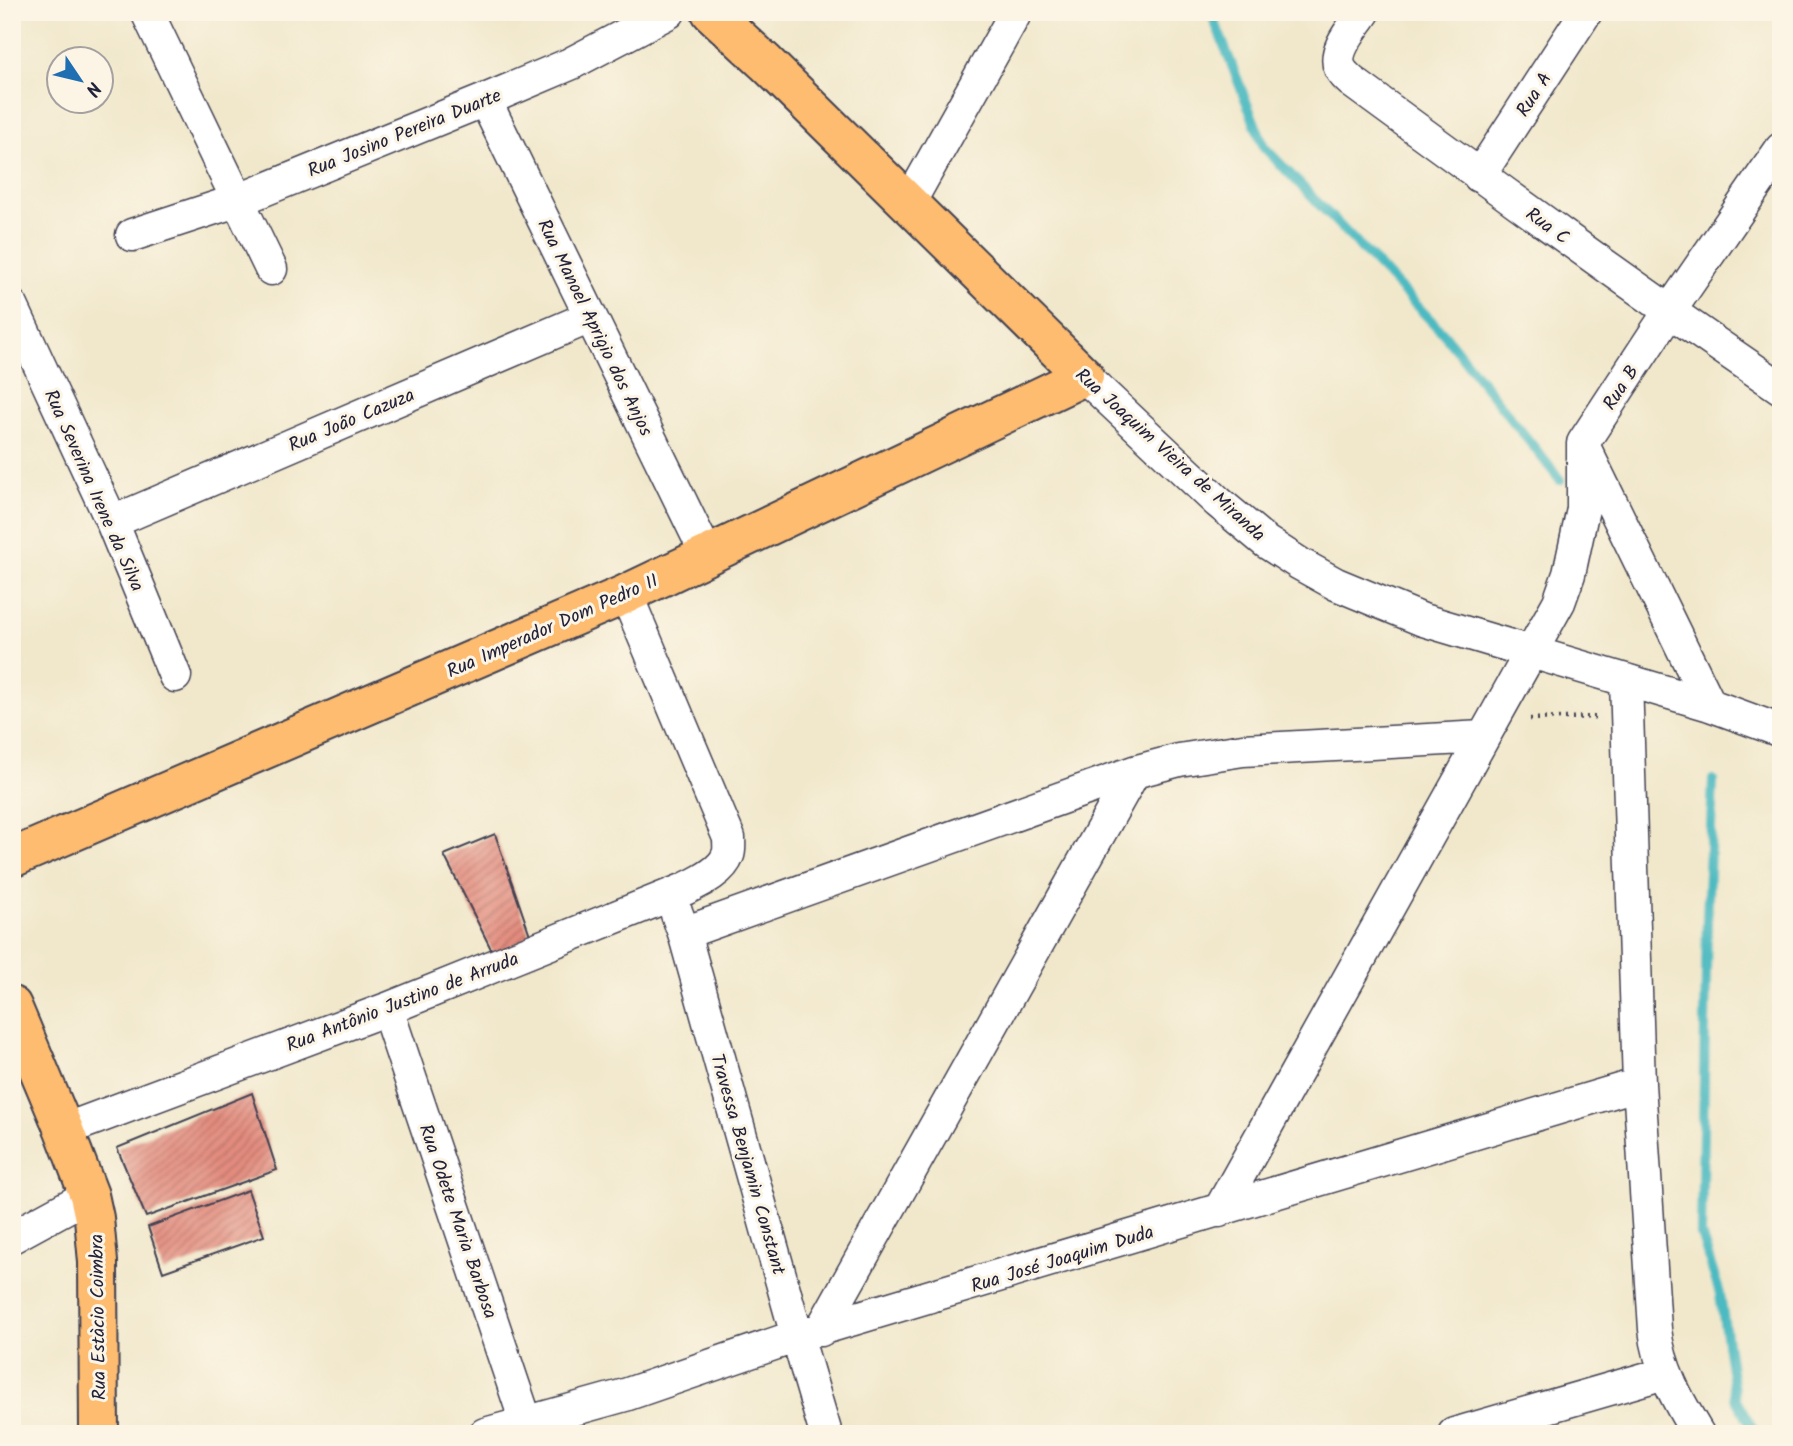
<svg xmlns="http://www.w3.org/2000/svg" width="1793" height="1446" font-family="Kalam,sans-serif">
<style>
.lines{fill:none;stroke-linecap:round;stroke-linejoin:round}
.stream{stroke:#4bbac1;stroke-width:10}
.building{fill:url(#building-hatch)}
.minor-casing{stroke:#414051;stroke-width:35}
.major-casing{stroke:#414051;stroke-width:42}
.path{stroke:#414051;stroke-width:4.5;stroke-dasharray:2 5;stroke-linecap:butt}
.minor{stroke:#fff;stroke-width:32}
.major{stroke:#fdbc6f;stroke-width:38}
.labels{text-anchor:middle;stroke-width:6;stroke-linejoin:round;paint-order:stroke}
.street-label{font-size:19px;fill:#22223b;stroke:#fcf5e5}
</style>
<defs>
<pattern id="building-hatch" width="6" height="6" patternUnits="userSpaceOnUse" patternTransform="scale(1.75)"><rect width="6" height="6" fill="#e38c7e"/><path d="M-1 1l2-2M0 6l6-6M5 7l2-2" fill="none" stroke="#b87268"/></pattern>
</defs>
<rect width="100%" height="100%" fill="#fcf5e5"/>
<filter id="ink" filterUnits="userSpaceOnUse"><feTurbulence type="fractalNoise" baseFrequency=".0143" numOctaves="2"/><feDisplacementMap in="SourceGraphic" scale="14" xChannelSelector="R" yChannelSelector="G"/><feConvolveMatrix kernelMatrix="1 2 1 2 8 2 1 2 1" color-interpolation-filters="sRGB"/></filter>
<filter id="wash" filterUnits="userSpaceOnUse"><feTurbulence type="fractalNoise" baseFrequency=".00686" numOctaves="4" result="noise"/><feDisplacementMap in="SourceGraphic" scale="28" xChannelSelector="R" yChannelSelector="G"/><feGaussianBlur stdDeviation="1.57" result="paint"/><feColorMatrix in="noise" values="0 0 0 0 0 0 0 0 0 0 0 0 0 0 0 0 0 1.4 0 .05"/><feComposite in="paint" operator="in"/></filter>
<g filter="url(#wash)">
<rect width="100%" height="100%" fill="#f1e8cc"/>
<g class="lines">
<path class="stream" d="M1211 12 1264 147 1444 334 1560 480
M1713 780 1707 920 1701 1234 1720 1294 1735 1398 1756 1434"/>
</g>
<g id="blocks">
<path class="building" d="M495 834 531 938 493 953 444 855Z
M252 1093 277 1170 146 1217 117 1148Z
M248 1190 264 1236 163 1272 148 1227Z"/>
</g>
</g>
<g filter="url(#ink)">
<use href="#blocks" fill-opacity="0" stroke="#414051" stroke-width="2"/>
<g class="lines">
<g class="minor-casing">
<path id="minor" d="M147 12 271 269
M1364 12C1355 26 1332 50 1340 68 1342 73 1347 77 1351 81 1493 185 1635 289 1781 388
M485 100 707 555
M1479 176 1586 12
M909 203 1016 12
M132 235 239 200 485 100 570 64 669 12
M12 306 112 522 175 676
M1084 376 1218 502 1266 542 1300 564 1336 584 1423 620 1710 705 1781 731
M1586 451 1710 705
M112 522 590 317
M1626 680 1639 1084 1655 1329C1659 1368 1678 1401 1698 1434
M677 914 684 933 797 1336 826 1434
M684 933 1134 772 1179 760 1243 750 1483 737
M387 1009 530 1434
M64 1130 387 1009 685 889C699 882 722 872 728 855 730 850 729 843 729 838L626 594
M1219 1211 1559 602 1569 574 1583 509V443L1669 312 1781 149
M12 1237 89 1195
M821 1330 1134 772
M485 1434 625 1395 797 1336 1639 1084
M1454 1434 1665 1373"/>
</g>
<g class="major-casing">
<path id="major" d="M12 858 626 594 1084 376 766 63 711 12
M12 1006 64 1130 89 1195 94 1218 98 1262 99 1434"/>
</g>
<path class="path" d="M1530 719 1598 717"/>
<use href="#minor" class="minor"/>
<use href="#major" class="major"/>
</g>
</g>
<g class="labels">
<g class="street-label">
<text transform="translate(1533 94) rotate(-57)" y="7">Rua A</text>
<text transform="translate(404 132) rotate(-22)" y="7">Rua Josino Pereira Duarte</text>
<text transform="translate(1548 225) rotate(36)" y="7">Rua C</text>
<text transform="translate(596 327) rotate(64)" y="7">Rua Manoel Aprigio dos Anjos</text>
<text transform="translate(1620 387) rotate(-57)" y="7">Rua B</text>
<text transform="translate(351 419) rotate(-23)" y="7">Rua João Cazuza</text>
<text transform="translate(1171 454) rotate(42)" y="7">Rua Joaquim Vieira de Miranda</text>
<text transform="translate(95 490) rotate(66)" y="7">Rua Severina Irene da Silva</text>
<text transform="translate(552 625) rotate(-24)" y="7">Rua Imperador Dom Pedro II</text>
<text transform="translate(402 1001) rotate(-21)" y="7">Rua Antônio Justino de Arruda</text>
<text transform="translate(749 1164) rotate(74)" y="7">Travessa Benjamin Constant</text>
<text transform="translate(459 1221) rotate(71)" y="7">Rua Odete Maria Barbosa</text>
<text transform="translate(1062 1258) rotate(-17)" y="7">Rua José Joaquim Duda</text>
<text transform="translate(97 1317) rotate(-91)" y="7">Rua Estàcio Coimbra</text>
</g>
</g>
<rect width="1793" height="1446" fill="none" stroke="#fcf5e5" stroke-width="42"/>
<g transform="translate(80 80) rotate(125)"><circle r="33" fill="#fcf5e5" stroke="#a5a1a1" stroke-width="2"/>
<path d="M0-5L12 26L0 18L-12 26Z" fill="#1f6fb2"/>
<text y="-10" font-size="19" font-weight="bold" text-anchor="middle" fill="#22223b">N</text>
</g>
</svg>
